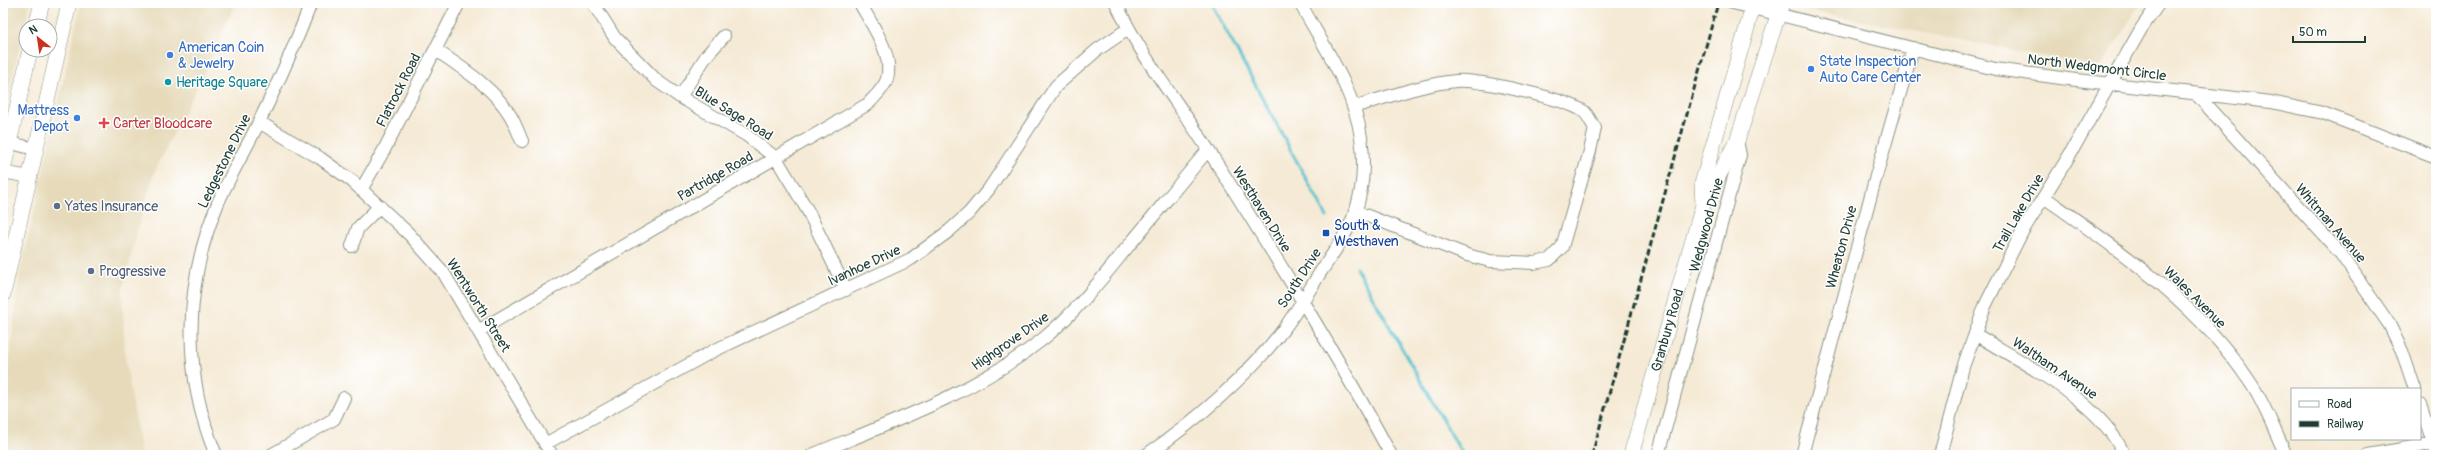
<svg xmlns="http://www.w3.org/2000/svg" width="2439" height="458" font-family="Pangolin,sans-serif">
<style>
.built{fill:#e6daba}
.lines{fill:none;stroke-linecap:round;stroke-linejoin:round}
.stream{stroke:#55c2cf;stroke-width:3}
.minor-casing{stroke:#8a9484;stroke-width:14}
.major-casing{stroke:#8a9484;stroke-width:16}
.minor{stroke:#fff;stroke-width:12}
.major{stroke:#fff;stroke-width:15}
.rail{stroke:#1f3d34;stroke-width:3;stroke-dasharray:6 3;stroke-linecap:butt}
.shop-dot{fill:#3f7fe0;stroke:#fff;stroke-width:1.5}
.culture-dot{fill:#0f9aa8;stroke:#fff;stroke-width:1.5}
.health-dot{fill:#e0444e;stroke:#fff;stroke-width:1.5}
.service-dot{fill:#5c6f8a;stroke:#fff;stroke-width:1.5}
.transit-dot{fill:#1a4fb4;stroke:#fff;stroke-width:1.5}
.labels{text-anchor:middle;stroke-width:3;stroke-linejoin:round;paint-order:stroke}
.shop-label{font-size:14px;fill:#366cbe;stroke:#fff;text-anchor:start}
.street-label{font-size:14px;fill:#1f3d34;stroke:#fff}
.culture-label{font-size:14px;fill:#0d838f;stroke:#fff;text-anchor:start}
.health-label{font-size:14px;fill:#be3a42;stroke:#fff;text-anchor:start}
.service-label{font-size:14px;fill:#4e5e75;stroke:#fff;text-anchor:start}
.transit-label{font-size:14px;fill:#164399;stroke:#fff;text-anchor:start}
</style>
<rect width="100%" height="100%" fill="#fff"/>
<filter id="ink" filterUnits="userSpaceOnUse"><feTurbulence type="fractalNoise" baseFrequency=".025" numOctaves="2"/><feDisplacementMap in="SourceGraphic" scale="8" xChannelSelector="R" yChannelSelector="G"/><feConvolveMatrix kernelMatrix="1 2 1 2 8 2 1 2 1" color-interpolation-filters="sRGB"/></filter>
<filter id="wash" filterUnits="userSpaceOnUse"><feTurbulence type="fractalNoise" baseFrequency=".012" numOctaves="4" result="noise"/><feDisplacementMap in="SourceGraphic" scale="16" xChannelSelector="R" yChannelSelector="G"/><feGaussianBlur stdDeviation="0.9" result="paint"/><feColorMatrix in="noise" values="0 0 0 0 0 0 0 0 0 0 0 0 0 0 0 0 0 1.4 0 .05"/><feComposite in="paint" operator="in"/></filter>
<g filter="url(#wash)">
<rect width="100%" height="100%" fill="#f5ead5"/>
<path class="built" d="M3 3H30L3 119Z
M81 3H235L214 53 155 171 145 201 122 291 125 356 141 455H5L3 441 7 381 19 278Z
M1798 3H2141L2100 67 1796 8Z"/>
<g class="lines">
<path class="stream" d="M1211 3 1327 217
M1356 268 1463 455"/>
</g>
</g>
<g filter="url(#ink)">
<g class="lines">
<g class="minor-casing">
<path id="minor" d="M593 3 615 38 657 81 680 97 746 135 776 158 808 211 846 290
M1116 3C1140 56 1178 102 1209 151 1272 251 1335 351 1391 455
M1733 3 1995 69 2068 79 2271 102 2323 113 2436 157
M436 50C462 68 494 88 510 115 515 123 518 132 522 141
M2197 95 2341 254 2389 324 2402 351 2415 389
M680 97 707 55 724 36
M1353 107C1386 98 1422 84 1456 81 1478 79 1566 99 1583 111 1588 114 1591 123 1595 128L1590 151 1562 247 1549 260 1534 263 1490 261 1467 255 1355 211
M259 122 320 158 352 181 409 234 443 272 552 455
M3 141 35 149
M3 172 29 177
M361 190 384 150 459 3
M2044 197C2120 251 2197 302 2250 382 2265 404 2274 430 2286 455
M352 246 358 228 380 206
M478 331 868 104C874 97 884 89 887 79 894 54 871 24 860 3
M1975 334C2023 364 2101 400 2124 455
M2420 404 2436 451
M545 444 713 351 911 259 949 231 969 213 989 189 1056 86 1097 50 1128 29
M216 455C182 374 184 283 218 203 230 175 246 149 259 122 278 83 296 43 311 3
M271 455 334 419 344 398
M812 455C892 422 975 393 1043 339 1075 313 1100 281 1125 250 1153 217 1180 183 1208 150
M1146 455C1194 423 1251 373 1286 326 1298 309 1309 291 1320 273 1332 255 1345 237 1353 218 1363 193 1365 164 1361 137 1354 89 1323 45 1300 3
M1658 455 1740 155 1737 141
M1802 455 1876 176 1913 48
M1940 455 1963 367 1985 306 2022 232 2069 156 2141 29 2159 3
M2368 455 2436 443"/>
</g>
<g class="major-casing">
<g id="major">
<path d="M36 26 42 3"/>
<path d="M3 170 30 50"/>
<path d="M1703 205 1737 141 1782 3"/>
<path d="M3 294 69 3"/>
<path id="s1" d="M1631 455 1703 205 1702 184 1754 3"/>
</g>
</g>
<use href="#minor" class="minor"/>
<use href="#major" class="major"/>
<path class="rail" d="M1592 455 1718 3"/>
</g>
</g>
<g class="shop-dot">
<circle cx="170" cy="55" r="4"/>
<circle cx="1811" cy="69" r="4"/>
<circle cx="77" cy="118" r="4"/>
</g>
<circle class="culture-dot" cx="168" cy="82" r="4"/>
<path class="health-dot" d="M102 117h4v4h4v4h-4v4h-4v-4h-4v-4h4z"/>
<g class="service-dot">
<circle cx="57" cy="206" r="4"/>
<circle cx="91" cy="271" r="4"/>
</g>
<rect class="transit-dot" x="1322" y="229" width="8" height="8" rx="2"/>
<g class="labels">
<g class="shop-label">
<text x="178" y="52">American Coin<tspan x="178" dy="16">&amp; Jewelry</tspan></text>
<text x="1819" y="66">State Inspection<tspan x="1819" dy="16">Auto Care Center</tspan></text>
<text x="69" y="115" text-anchor="end">Mattress<tspan x="69" dy="16">Depot</tspan></text>
</g>
<g class="street-label">
<text transform="translate(2097 67) rotate(7)" y="5">North Wedgmont Circle</text>
<text transform="translate(398 90) rotate(-63)" y="5">Flatrock Road</text>
<text transform="translate(734 113) rotate(32)" y="5">Blue Sage Road</text>
<text transform="translate(224 161) rotate(-64)" y="5">Ledgestone Drive</text>
<text transform="translate(715 176) rotate(-30)" y="5">Partridge Road</text>
<text transform="translate(1262 209) rotate(58)" y="5">Westhaven Drive</text>
<text transform="translate(2018 213) rotate(-60)" y="5">Trail Lake Drive</text>
<text transform="translate(2331 223) rotate(49)" y="5">Whitman Avenue</text>
<text transform="translate(1706 225) rotate(-75)" y="5">Wedgwood Drive</text>
<text transform="translate(1841 247) rotate(-75)" y="5">Wheaton Drive</text>
<text transform="translate(864 265) rotate(-25)" y="5">Ivanhoe Drive</text>
<text transform="translate(1299 278) rotate(-57)" y="5">South Drive</text>
<text transform="translate(2195 297) rotate(45)" y="5">Wales Avenue</text>
<text transform="translate(479 305) rotate(58)" y="5">Wentworth Street</text>
<text dy="5" stroke="none"><textPath href="#s1" startOffset="130">Granbury Road</textPath></text>
<text transform="translate(1010 341) rotate(-35)" y="5">Highgrove Drive</text>
<text transform="translate(2055 368) rotate(34)" y="5">Waltham Avenue</text>
</g>
<g class="culture-label">
<text x="176" y="87">Heritage Square</text>
</g>
<g class="health-label">
<text x="113" y="128">Carter Bloodcare</text>
</g>
<g class="service-label">
<text x="65" y="211">Yates Insurance</text>
<text x="99" y="276">Progressive</text>
</g>
<g class="transit-label">
<text x="1334" y="230">South &amp;<tspan x="1334" dy="16">Westhaven</tspan></text>
</g>
</g>
<rect width="2439" height="458" fill="none" stroke="#fff" stroke-width="16"/>
<rect x="2291" y="388" width="130" height="52" fill="#ffffff" stroke="#a5b1ae"/>
<rect x="2299" y="401" width="20" height="6" fill="#ffffff" stroke="#a5b1ae"/>
<text x="2327" y="408" font-size="12" fill="#1f3d34">Road</text>
<rect x="2299" y="421" width="20" height="6" fill="#1f3d34" stroke="#a5b1ae"/>
<text x="2327" y="428" font-size="12" fill="#1f3d34">Railway</text>
<g transform="translate(38 38) rotate(330)"><circle r="19" fill="#ffffff" stroke="#a5b1ae"/>
<path d="M0-3L7 15L0 10L-7 15Z" fill="#c8321e"/>
<text y="-6" font-size="11" font-weight="bold" text-anchor="middle" fill="#1f3d34">N</text>
</g>
<path d="M2293 36v6h72v-6" fill="none" stroke="#1f3d34" stroke-width="2"/>
<text x="2299" y="36" font-size="12" fill="#1f3d34" stroke="#ffffff" stroke-width="3" paint-order="stroke">50 m</text>
</svg>
